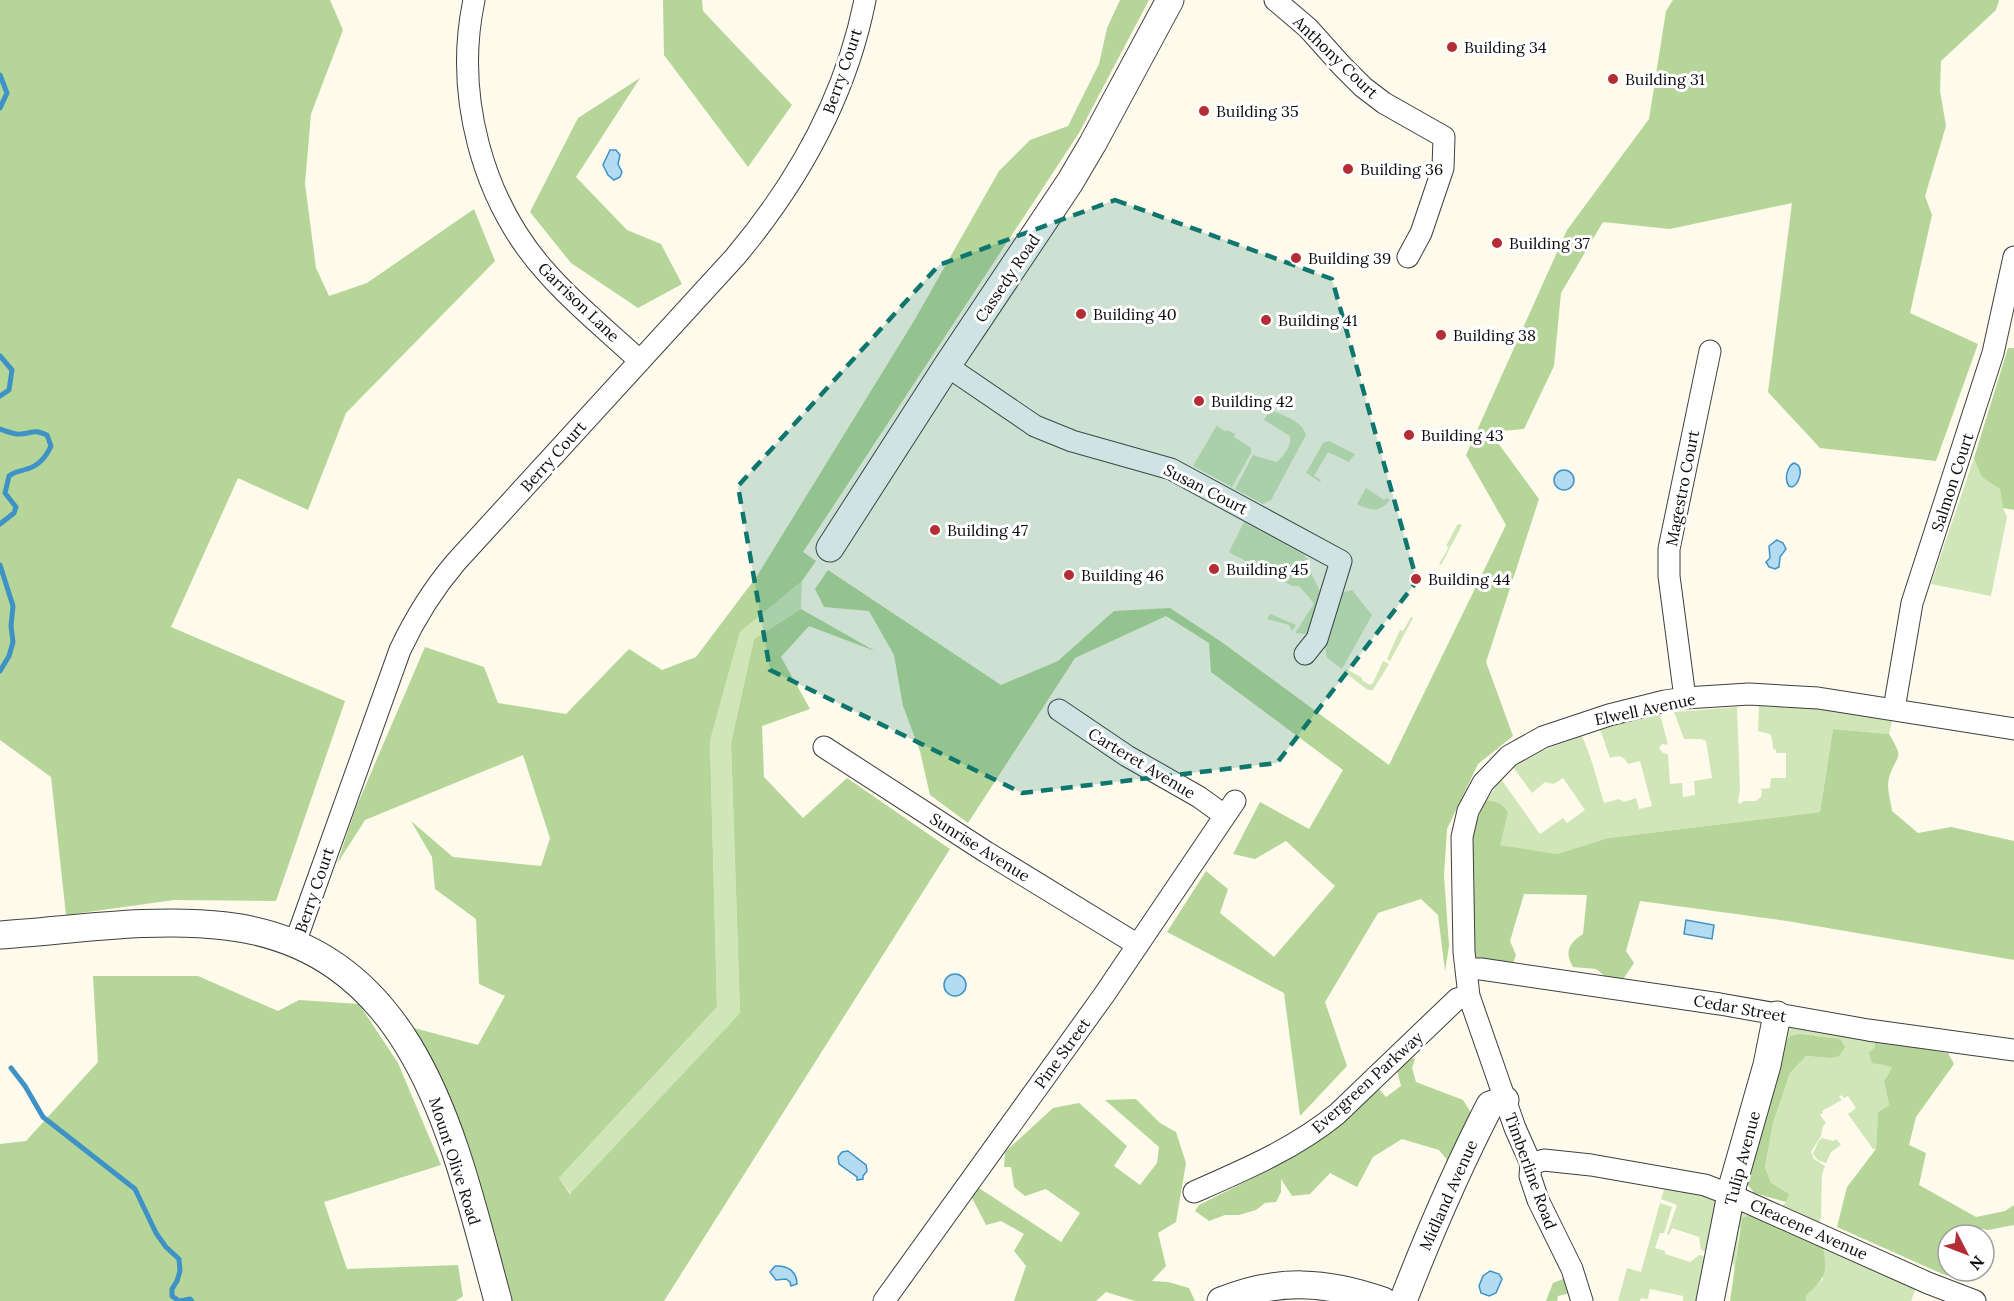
<svg xmlns="http://www.w3.org/2000/svg" width="2014" height="1301" font-family="Lora,serif">
<style>
.green{fill:#d1e6b8}
.forest{fill:#b5d698}
.water{fill:#b3dcf3;stroke:#3e92c6;stroke-width:1.5}
.lines{fill:none;stroke-linecap:round;stroke-linejoin:round}
.stream{stroke:#3e92c6;stroke-width:5}
.minor-casing{stroke:#3f3f3f;stroke-width:23}
.tertiary-casing{stroke:#3f3f3f;stroke-width:29}
.minor{stroke:#fff;stroke-width:21}
.tertiary{stroke:#fff;stroke-width:27}
.marked{fill:#0f766e;fill-opacity:0.2;stroke:#0f766e;stroke-width:4.5;stroke-dasharray:12 8;stroke-linejoin:round}
.poi-dot{fill:#b42c34;stroke:#fff;stroke-width:2}
.labels{text-anchor:middle;stroke-width:6;stroke-linejoin:round;paint-order:stroke}
.poi-label{font-size:16px;fill:#0c0c0c;stroke:#fff;text-anchor:start}
.street-label{font-size:16px;fill:#0c0c0c;stroke:#fff}
</style>
<rect width="100%" height="100%" fill="#fefaec"/>
<path class="green" d="M1270 409C1281 415 1303 421 1306 435L1271 500 1263 504 1235 489 1253 455 1276 462C1284 457 1292 445 1290 436L1264 420Z
M1217 425 1218 427 1226 432 1227 430 1235 434 1234 437 1251 448V453L1232 487 1193 466Z
M1329 441 1355 454 1349 462 1328 452 1314 476 1321 480 1320 482 1306 473 1323 443Z
M1974 458 1983 477 2001 489 2003 508 2007 517 1991 596 1931 584Z
M1366 488 1384 500 1387 498 1390 500C1380 513 1370 511 1357 504Z
M1244 522 1303 554 1308 560 1311 573 1320 591 1310 629 1306 634 1295 633 1313 605V602L1299 586H1292L1229 552Z
M1460 524 1462 525 1441 565 1439 564 1449 547 1446 546 1457 525Z
M802 581 801 609 754 639 731 743 740 1013 571 1194 559 1178 717 1007 710 741 740 632Z
M1352 590 1372 615 1342 669 1327 658 1325 646 1339 598 1344 592Z
M1270 614 1296 625 1292 631 1289 625 1267 619Z
M1411 617 1413 618 1390 661 1387 659 1400 630 1403 631Z
M1383 661 1389 664 1373 690H1368L1344 672 1346 669 1361 677 1363 681 1370 685 1373 683Z
M1759 706 1822 709 1892 721 1889 734 1833 729 1820 812 1608 838 1557 854 1499 845 1508 813 1486 801 1501 779 1540 834 1563 818 1567 823 1585 810 1563 778 1554 784 1545 782 1532 793 1513 767 1530 755 1582 736C1592 758 1597 781 1604 803L1619 799 1624 802 1636 798 1639 809 1652 806 1640 761 1628 764C1623 755 1619 755 1610 758L1600 729 1660 714 1668 745 1662 744 1659 748 1663 753 1668 754 1670 784 1682 783 1683 797 1695 795 1694 781 1712 778 1706 741 1701 739H1684L1674 712 1737 707 1740 788 1738 802 1741 804 1743 801H1756L1761 797 1762 791 1760 789 1770 788 1771 778H1786V753H1776V750L1773 749 1772 739 1770 734 1758 731Z
M1791 1026 1875 1041 1878 1065H1886L1892 1068 1884 1081 1889 1105 1878 1112 1876 1149H1873L1848 1114 1856 1108 1848 1096 1844 1098 1841 1095 1839 1097 1842 1100 1840 1101 1822 1111 1823 1113 1820 1115 1826 1123 1823 1126 1821 1136 1811 1152 1814 1159 1825 1166 1822 1174 1821 1217 1819 1223 1782 1207 1786 1202 1771 1183 1765 1167 1773 1123 1790 1073 1806 1056 1830 1058 1781 1049 1788 1028Z
M1822 1138 1833 1141 1836 1139 1841 1145 1831 1152 1826 1163 1818 1160 1813 1154 1818 1142Z
M1666 1184 1684 1187 1719 1200 1714 1254 1701 1250 1699 1237 1672 1228 1669 1235 1667 1234 1677 1205 1661 1199Z
M1660 1203 1672 1207 1664 1233H1660L1655 1248 1665 1251V1254L1690 1262 1699 1255 1713 1258 1704 1301H1683V1296L1650 1289 1648 1299 1641 1298 1640 1301H1618L1627 1268 1641 1272Z
M1745 1210 1751 1215 1739 1230 1735 1270 1730 1252 1740 1211Z
M1823 1245 1917 1285 1911 1301H1806V1296L1823 1279Z"/>
<path class="forest" d="M0 0H330L343 30 311 114 305 184 316 268 329 296 367 283 474 209 495 261 346 413 308 510 238 478 171 627 345 701 276 901 174 900 66 915 51 777 0 740Z
M663 0H702L703 11 792 105 748 167 664 55Z
M1120 0H1149L1079 133 803 552 816 561 802 581 740 632 710 741 717 1007 559 1178 570 1194 740 1013 731 743 754 639 801 609 875 651 809 626 781 657 810 709 762 726 764 777 803 818 847 778 950 849 664 1301H509L471 1156 414 1028 478 1045 505 996 479 984 476 919 435 889 432 857 411 821 453 857 541 866 550 838 523 755 365 820 337 864 355 810 425 647 484 667 498 703 566 714 629 649 662 670 696 657 757 576 914 321 999 171 1030 140 1068 126 1099 64 1107 28Z
M1673 0H1999L1996 10 1941 61 1940 91 1946 126 1925 196 1932 215 1910 313 1978 344 1936 461 1820 448 1768 392 1792 203 1670 229 1603 222 1561 293 1554 366 1524 429 1490 432 1539 499 1486 662 1513 736 1478 764 1447 829 1444 876 1449 946 1445 971 1438 915 1421 899 1378 913 1325 1002 1347 1066 1300 1116 1284 993 1167 932 1206 871 1228 889 1220 913 1274 957 1335 886 1286 841 1255 859 1233 854 1260 802 1309 829 1343 770 1211 672 1209 643 1166 616 1075 658 968 823 930 795 920 751 903 706 894 655 869 611 824 607 815 589 828 570 1001 685 1058 661 1114 611 1170 608 1223 643 1389 765 1506 525 1466 455 1567 230 1649 119 1666 11Z
M640 78 576 177 627 230 661 244 682 284 638 308 571 263 530 212 578 118Z
M2008 348H2014V510L2003 508 2000 489 1982 477 1974 458Z
M1833 729 1889 734C1906 762 1896 753 1889 778 1886 787 1891 802 1892 811L1918 833 1951 827 2014 841V960L1787 921 1640 901 1626 951 1634 963 1624 978 1610 980 1596 969 1573 967C1564 952 1569 943 1583 934L1587 895 1524 894 1510 941 1516 955 1512 966 1472 962 1471 840 1477 820 1486 801C1494 800 1505 805 1508 813L1500 845 1557 854 1608 838 1820 812Z
M93 976H198L278 1011 299 1000 359 1004 398 1063 441 1165 324 1202 347 1269 458 1265 463 1296 456 1301H0V1144L26 1141 98 1062Z
M1800 1034 1840 1039 1845 1047 1839 1056 1830 1058 1806 1056 1790 1073 1773 1123 1765 1167 1771 1183 1789 1194 1786 1202 1754 1193 1746 1182 1781 1049 1790 1036Z
M1875 1041 1948 1053 1954 1064 1916 1117 1909 1145 1926 1153 1919 1185 1976 1217 2005 1211 2014 1205V1225L1988 1230 1976 1228 1973 1235H1948V1271H1955L1947 1276 1837 1227 1847 1187 1876 1149 1878 1112 1889 1105 1884 1081 1892 1068C1885 1064 1879 1065 1872 1063L1869 1053 1875 1047Z
M1409 1058 1415 1059 1412 1068 1416 1082 1463 1100 1473 1116 1452 1166 1439 1150 1402 1139 1373 1157 1357 1187 1330 1173 1310 1194 1292 1196 1281 1179V1192L1276 1202 1265 1203 1256 1210 1239 1215H1225L1209 1221 1195 1211 1199 1205 1259 1175 1281 1162 1378 1088 1386 1097 1401 1086 1397 1070Z
M1136 1099 1160 1123 1176 1132 1186 1163 1176 1222 1158 1233 1166 1266 1152 1281 1168 1282 1189 1288 1195 1301H1135L1106 1292 1096 1301H1014L1026 1266 1014 1251 1024 1234 1001 1221 986 1225 970 1194 976 1186 1061 1242 1080 1213 1046 1189 1025 1196 1014 1187 1011 1167H1004L1005 1152 1053 1108 1079 1103 1127 1146 1114 1166 1140 1185 1157 1163 1159 1147 1105 1100Z
M1751 1215 1823 1245C1827 1274 1827 1276 1806 1296V1301H1730L1742 1218Z
M1568 1277 1575 1292 1558 1296 1557 1301H1546L1553 1283Z"/>
<path class="water" d="M610 150H616L620 155 618 164 622 172 620 177 614 180 608 175 603 165Z
M1794 463 1798 465C1803 471 1799 484 1792 487L1789 486C1784 480 1787 466 1794 463Z
M1554 480a10 10 0 1 1 20 0a10 10 0 1 1-20 0Z
M1777 540 1783 543 1786 549 1780 557 1779 567 1775 569 1769 567 1766 562 1770 558 1769 546Z
M1686 920 1714 925 1712 939 1684 934Z
M944 985a11 11 0 1 1 22 0a11 11 0 1 1-22 0Z
M848 1151 866 1165 867 1171 863 1176V1179L857 1180V1177L839 1164 838 1157 842 1152Z
M775 1266C788 1265 797 1272 797 1284L791 1286 790 1282 786 1279 776 1280 770 1272Z
M1490 1271 1499 1274 1502 1279 1496 1293 1489 1296 1481 1293 1479 1286 1483 1276Z"/>
<g class="lines">
<path class="stream" d="M0 75 7 93 0 108
M0 356 12 370 9 390 0 396
M0 429C6 431 15 435 21 434 34 433 32 429 47 435L51 446C46 457 38 466 27 469 19 472 15 471 9 476L5 493 16 507 14 513 0 524
M0 565 13 606 11 626 13 642 9 656 0 671
M11 1068 25 1086 43 1117 135 1189 156 1233 166 1247 179 1259 180 1271 177 1281 172 1289V1296L179 1301
M180 1301 190 1299 192 1301"/>
<g class="minor-casing">
<path id="minor" d="M474 0C454 95 482 201 547 273 575 305 609 332 640 361
M1275 0 1308 28 1342 66 1363 87 1384 103 1444 137 1443 168 1421 233 1408 257
M947 366 1035 426 1072 441 1171 469 1341 561 1317 639 1305 654
M1685 698 1669 576V549L1710 351
M1894 709 1912 603 1993 353 2014 257
M1059 710 1127 756 1199 797 1224 815
M824 747 986 852 1138 945
M295 943 400 650C415 618 433 589 456 562L735 257C798 182 846 96 865 0
M1466 969H1481L1720 1004 1868 1030 2014 1050
M1531 1164 1544 1160 1591 1165 1705 1185 1731 1195 1928 1283 1975 1301
M1194 1192C1244 1170 1294 1149 1337 1114L1457 999 1469 996
M884 1301 1104 995 1235 801
M1582 1301 1572 1269 1538 1200 1530 1176 1531 1164 1515 1128 1469 996 1464 952 1462 837 1468 811 1483 783 1509 756 1543 737 1609 715 1665 701 1685 698 1749 694 1818 698 2014 729"/>
</g>
<g class="tertiary-casing">
<path id="tertiary" d="M830 548 947 366 1070 182 1093 143 1170 0
M0 935C74 930 152 917 226 926 420 949 455 1145 498 1301
M1221 1301C1277 1278 1327 1281 1383 1301
M1403 1301C1429 1234 1457 1169 1490 1105L1505 1100
M1710 1301 1733 1184 1767 1065 1777 1015"/>
</g>
<use href="#minor" class="minor"/>
<use href="#tertiary" class="tertiary"/>
</g>
<path class="marked" d="M1115 200 1332 279 1417 581 1277 763 1022 793 770 670 738 486 939 265Z"/>
<g class="poi-dot">
<circle cx="1452" cy="47" r="6"/>
<circle cx="1613" cy="79" r="6"/>
<circle cx="1204" cy="111" r="6"/>
<circle cx="1348" cy="169" r="6"/>
<circle cx="1497" cy="243" r="6"/>
<circle cx="1296" cy="258" r="6"/>
<circle cx="1081" cy="314" r="6"/>
<circle cx="1266" cy="320" r="6"/>
<circle cx="1441" cy="335" r="6"/>
<circle cx="1199" cy="401" r="6"/>
<circle cx="1409" cy="435" r="6"/>
<circle cx="935" cy="530" r="6"/>
<circle cx="1214" cy="569" r="6"/>
<circle cx="1069" cy="575" r="6"/>
<circle cx="1416" cy="579" r="6"/>
</g>
<g class="labels">
<g class="poi-label">
<text x="1464" y="53">Building 34</text>
<text x="1625" y="85">Building 31</text>
<text x="1216" y="117">Building 35</text>
<text x="1360" y="175">Building 36</text>
<text x="1509" y="249">Building 37</text>
<text x="1308" y="264">Building 39</text>
<text x="1093" y="320">Building 40</text>
<text x="1278" y="326">Building 41</text>
<text x="1453" y="341">Building 38</text>
<text x="1211" y="407">Building 42</text>
<text x="1421" y="441">Building 43</text>
<text x="947" y="536">Building 47</text>
<text x="1226" y="575">Building 45</text>
<text x="1081" y="581">Building 46</text>
<text x="1428" y="585">Building 44</text>
</g>
<g class="street-label">
<text transform="translate(1336 57) rotate(44)" y="6">Anthony Court</text>
<text transform="translate(842 71) rotate(-71)" y="6">Berry Court</text>
<text transform="translate(1007 278) rotate(-56)" y="6">Cassedy Road</text>
<text transform="translate(579 302) rotate(44)" y="6">Garrison Lane</text>
<text transform="translate(553 456) rotate(-48)" y="6">Berry Court</text>
<text transform="translate(1952 482) rotate(-72)" y="6">Salmon Court</text>
<text transform="translate(1682 488) rotate(-79)" y="6">Magestro Court</text>
<text transform="translate(1206 489) rotate(27)" y="6">Susan Court</text>
<text transform="translate(1645 709) rotate(-12)" y="6">Elwell Avenue</text>
<text transform="translate(1142 763) rotate(31)" y="6">Carteret Avenue</text>
<text transform="translate(980 847) rotate(32)" y="6">Sunrise Avenue</text>
<text transform="translate(314 890) rotate(-71)" y="6">Berry Court</text>
<text transform="translate(1740 1008) rotate(10)" y="6">Cedar Street</text>
<text transform="translate(1062 1053) rotate(-54)" y="6">Pine Street</text>
<text transform="translate(1367 1082) rotate(-42)" y="6">Evergreen Parkway</text>
<text transform="translate(1742 1158) rotate(-75)" y="6">Tulip Avenue</text>
<text transform="translate(455 1161) rotate(72)" y="6">Mount Olive Road</text>
<text transform="translate(1531 1171) rotate(70)" y="6">Timberline Road</text>
<text transform="translate(1448 1195) rotate(-66)" y="6">Midland Avenue</text>
<text transform="translate(1809 1229) rotate(24)" y="6">Cleacene Avenue</text>
</g>
</g>
<g transform="translate(1966 1253) rotate(132)"><circle r="28" fill="#ffffff" stroke="#9e9e9e" stroke-width="1.5"/>
<path d="M0-4.5L10 22L0 15L-10 22Z" fill="#b42c34"/>
<text y="-9" font-size="16" font-weight="bold" text-anchor="middle" fill="#0c0c0c">N</text>
</g>
</svg>
